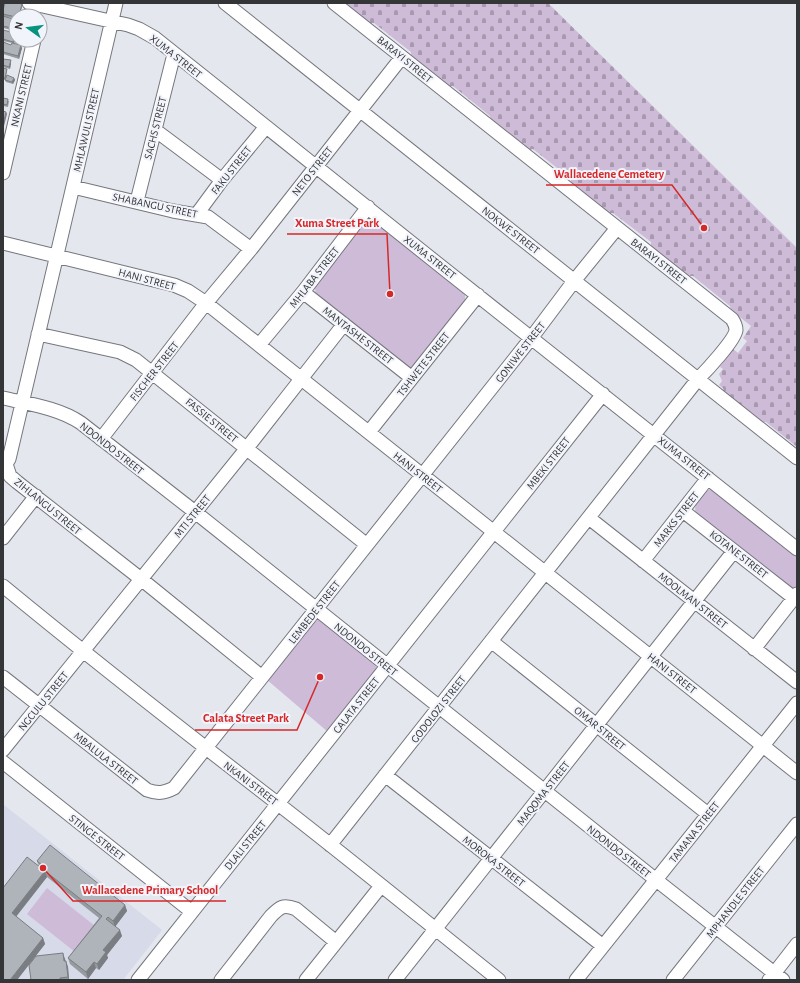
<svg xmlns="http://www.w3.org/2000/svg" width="800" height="983" font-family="'Alegreya Sans',sans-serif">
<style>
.built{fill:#d6dae9}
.green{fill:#cebbd8}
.cemetery{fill:url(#cemetery-stones)}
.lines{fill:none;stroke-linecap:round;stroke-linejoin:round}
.minor-casing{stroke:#75777e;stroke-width:15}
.minor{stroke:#fff;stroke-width:13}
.wall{fill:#969ba0}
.shaded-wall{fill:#7a7e82}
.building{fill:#afb4ba;stroke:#7a7e82}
.labels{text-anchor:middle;stroke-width:4;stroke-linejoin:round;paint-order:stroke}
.street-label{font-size:11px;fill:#343537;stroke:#f2f4fb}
.leader{fill:none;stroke:#d62828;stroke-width:1.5}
.callout-dot{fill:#d62828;stroke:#f2f4fb;stroke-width:1.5}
.callout-label{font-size:12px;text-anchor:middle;font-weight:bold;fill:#d62828;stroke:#f2f4fb;stroke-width:4;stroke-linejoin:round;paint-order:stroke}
</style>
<defs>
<pattern id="cemetery-stones" width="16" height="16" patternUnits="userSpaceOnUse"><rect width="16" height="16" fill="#cebbd8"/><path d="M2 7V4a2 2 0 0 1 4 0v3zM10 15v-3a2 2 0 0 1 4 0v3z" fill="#a899b0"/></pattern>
</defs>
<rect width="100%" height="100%" fill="#e5e7ee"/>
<path class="built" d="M4 805 162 930 123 980H3V806Z"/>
<path class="green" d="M371 218 465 293V301L463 304 412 367 410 368 316 295 315 288 316 284 365 221Z
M711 489 714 490 797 553V587L789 588 696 514C692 504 702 492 711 489Z
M318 620H321L374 662 376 667V671L328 732 266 679 315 621Z
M47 888 95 926 75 952 27 914Z"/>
<path class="cemetery" d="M344 3H548L797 248V447L766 422H762L724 392 723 388 719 385 722 381 719 374 723 369 720 367 733 349 738 353 747 341 743 338 751 326 731 310 730 306 693 276H689L651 247V242L613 213H609L571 183V179L533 149 529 150 491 120 490 116 453 86H449L411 58V52L374 23H370Z"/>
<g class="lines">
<g class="minor-casing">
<path id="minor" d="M29 3 128 25 139 29 155 38C368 210 583 378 797 549
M116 3 9 459 6 464 10 476 17 482 141 579 262 677
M225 3 797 458
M155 130 222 180
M3 173 34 40
M73 187 173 211 208 217 251 249
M137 201 174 54
M197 214 222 180 265 128
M3 243 174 285 188 291 206 303 797 773
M303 292 412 378
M38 334 120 352 136 360 367 545
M259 345 303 292 368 207
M3 398C29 404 59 408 81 423L195 512 660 883 783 980
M369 432 478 295
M101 439 206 303 251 249 402 57
M683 511 794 598
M589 518 797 682
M3 538 36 496
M643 561 708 478
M3 586C93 660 185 732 277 803 352 861 425 921 499 980
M491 641 708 814
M754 649 797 594
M3 677 147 790C158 794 164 793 174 788L532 337 574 281 617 228
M3 750 247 448 344 324
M3 762 192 912
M385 775 603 946
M330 845 698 379C706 371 735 340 736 330 736 326 734 322 732 319L334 3
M138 980 603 394
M221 980 271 916C280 907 283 904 296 909L336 942
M306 980 381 886
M395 980 734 551
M576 980 797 703
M673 980 797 824
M769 980 797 944"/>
</g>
<use href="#minor" class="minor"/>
</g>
<path class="wall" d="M22 4V6L16 16V19L3 16V10Z
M3 16 16 20V31L3 28Z
M3 30 16 35 14 44 22 48 19 59 3 54V42L11 45 12 43 3 41Z
M3 59 11 63 10 69 3 67Z
M3 68 7 69V71L5 80 14 78 15 80 13 84 6 82 5 80 3 79Z
M3 98 9 101 8 107 3 106Z
M37 861 125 905 127 911 115 926 122 936 107 955 108 958 99 970 96 968 88 979 70 964 68 958 99 918 47 877 16 917 43 938 45 944 17 980 3 888 39 866Z
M65 959 68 967 69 980H31Z"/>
<path class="shaded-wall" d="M22 4V6L20 16H19Z
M15 33 16 35 14 44 13 42Z
M21 45 22 48 19 59 18 56Z
M11 60V63L10 69 9 67Z
M14 78 15 80 13 84 12 82Z
M6 112 7 114 3 130V125Z
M45 871 47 877 14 919 12 913Z
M125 905 127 911 115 927 113 921Z
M120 930 122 936 107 955 108 958 99 970 97 964 103 950Z
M43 938 45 944 17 980H10Z
M63 953 65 959 66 968 64 961Z
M66 961 68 967 69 980H68V977Z
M94 962 96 968 88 979 86 972Z"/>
<path class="building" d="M5 3H18L22 4 19 16H16V17L3 14V10Z
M21 12 28 13V16H20Z
M3 16 16 20V29L3 26Z
M3 30 15 33 13 42 3 39Z
M3 42 11 45 12 43 21 45 18 56 3 52Z
M3 59 11 60 9 67 3 65Z
M3 68 7 69 5 78H3Z
M7 75 14 78 12 82 5 80Z
M3 98 8 99 7 105 3 104Z
M3 111 6 112 3 125Z
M50 845 125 905 113 921 108 917 106 919 120 930 103 950 106 952 97 964 94 962 86 972 68 958 102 916 45 871 12 913 43 938 10 980H3V888L27 857 40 867 42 865 37 861Z
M63 953 64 961H66L68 977 60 978V980H31L29 965 36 956Z"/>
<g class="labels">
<g class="street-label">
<text transform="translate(176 56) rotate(38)" y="4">XUMA STREET</text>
<text transform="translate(405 59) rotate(39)" y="4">BARAYI STREET</text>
<text transform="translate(21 95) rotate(-77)" y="4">NKANI STREET</text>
<text transform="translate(155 128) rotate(-76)" y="4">SACHS STREET</text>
<text transform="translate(86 130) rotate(-77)" y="4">MHLAWULI STREET</text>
<text transform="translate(231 170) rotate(-52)" y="4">FAKU STREET</text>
<text transform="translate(312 171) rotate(-52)" y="4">NETO STREET</text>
<text transform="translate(155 205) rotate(12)" y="4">SHABANGU STREET</text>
<text transform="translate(511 230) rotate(38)" y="4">NOKWE STREET</text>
<text transform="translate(430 257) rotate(38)" y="4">XUMA STREET</text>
<text transform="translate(659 261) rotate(38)" y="4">BARAYI STREET</text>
<text transform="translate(314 277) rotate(-52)" y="4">MHLABA STREET</text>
<text transform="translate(147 279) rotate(15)" y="4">HANI STREET</text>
<text transform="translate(358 335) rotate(38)" y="4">MANTASHE STREET</text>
<text transform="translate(520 352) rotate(-52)" y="4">GONIWE STREET</text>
<text transform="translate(423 364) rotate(-52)" y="4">TSHWETE STREET</text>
<text transform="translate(154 371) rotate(-52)" y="4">FISCHER STREET</text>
<text transform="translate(212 420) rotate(39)" y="4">FASSIE STREET</text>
<text transform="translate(112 448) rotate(38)" y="4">NDONDO STREET</text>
<text transform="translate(684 458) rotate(38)" y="4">XUMA STREET</text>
<text transform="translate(548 463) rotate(-52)" y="4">MBEKI STREET</text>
<text transform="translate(418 472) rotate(38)" y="4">HANI STREET</text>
<text transform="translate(48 506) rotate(39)" y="4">ZIHLANGU STREET</text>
<text transform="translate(192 516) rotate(-51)" y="4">MTI STREET</text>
<text transform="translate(676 519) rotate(-52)" y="4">MARKS STREET</text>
<text transform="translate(739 554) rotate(38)" y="4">KOTANE STREET</text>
<text transform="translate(693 600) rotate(38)" y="4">MOOLMAN STREET</text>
<text transform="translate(314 612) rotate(-52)" y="4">LEMBEDE STREET</text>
<text transform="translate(366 649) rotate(39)" y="4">NDONDO STREET</text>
<text transform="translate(672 673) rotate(38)" y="4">HANI STREET</text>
<text transform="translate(43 701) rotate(-51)" y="4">NGCULU STREET</text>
<text transform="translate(356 705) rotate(-52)" y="4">CALATA STREET</text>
<text transform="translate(438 709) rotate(-52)" y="4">GODOLOZI STREET</text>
<text transform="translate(600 728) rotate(39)" y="4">OMAR STREET</text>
<text transform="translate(106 758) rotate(38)" y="4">MBALULA STREET</text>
<text transform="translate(251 783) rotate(37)" y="4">NKANI STREET</text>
<text transform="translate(543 793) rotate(-52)" y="4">MAQOMA STREET</text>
<text transform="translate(694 832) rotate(-52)" y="4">TAMANA STREET</text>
<text transform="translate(97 837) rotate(38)" y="4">STINGE STREET</text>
<text transform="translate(245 845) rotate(-51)" y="4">DLALI STREET</text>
<text transform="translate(619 851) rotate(38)" y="4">NDONDO STREET</text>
<text transform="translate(494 861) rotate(38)" y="4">MOROKA STREET</text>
<text transform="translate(735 902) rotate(-52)" y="4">MPHANDLE STREET</text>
</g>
</g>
<path class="leader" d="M704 228L672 185H546M390 294L387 234H287M320 677L297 730H195M43 868L73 901H226"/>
<g class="callout-dot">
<circle cx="704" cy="228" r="4"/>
<circle cx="390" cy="294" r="4"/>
<circle cx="320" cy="677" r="4"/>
<circle cx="43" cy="868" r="4"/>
</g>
<g class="callout-label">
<text x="609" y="178">Wallacedene Cemetery</text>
<text x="337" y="227">Xuma Street Park</text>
<text x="246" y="722">Calata Street Park</text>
<text x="150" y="894">Wallacedene Primary School</text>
</g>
<rect width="800" height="983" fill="none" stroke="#343537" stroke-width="8"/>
<g transform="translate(28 28) rotate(284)"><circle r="19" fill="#f2f4fb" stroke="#a6a8ad"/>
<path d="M0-3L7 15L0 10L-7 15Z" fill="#08937f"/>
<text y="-6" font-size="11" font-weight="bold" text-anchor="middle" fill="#343537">N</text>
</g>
</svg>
